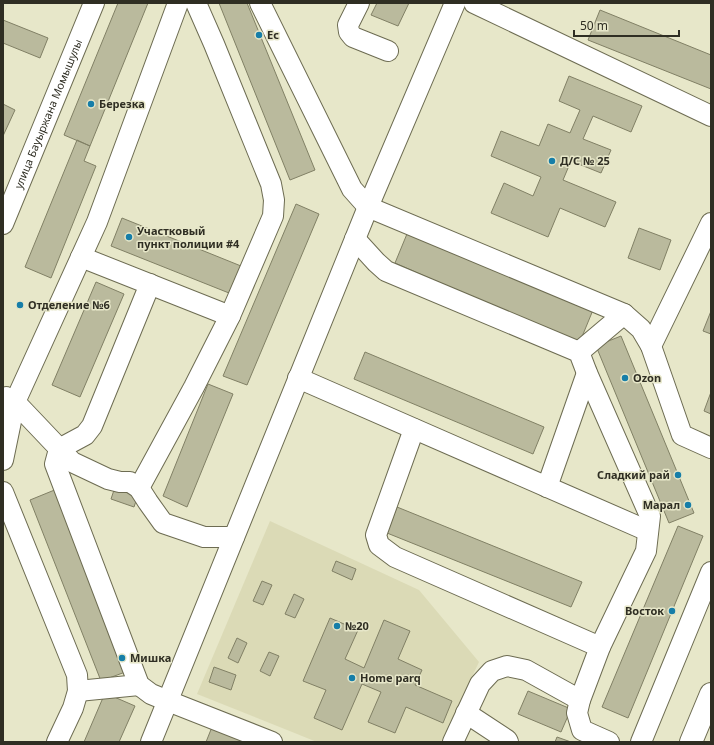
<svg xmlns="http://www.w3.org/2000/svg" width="714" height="745" font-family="'Noto Sans',sans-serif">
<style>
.built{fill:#dbdab6}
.building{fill:#baba9d;stroke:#818065}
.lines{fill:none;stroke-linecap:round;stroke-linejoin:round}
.minor-casing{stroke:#6d6c52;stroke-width:22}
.major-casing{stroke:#6d6c52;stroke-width:24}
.minor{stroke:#fff;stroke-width:20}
.major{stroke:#fff;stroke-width:22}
.poi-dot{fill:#167ea8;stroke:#e7e7c9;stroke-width:1.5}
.labels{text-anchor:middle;stroke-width:3;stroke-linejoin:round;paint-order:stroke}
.poi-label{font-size:11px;font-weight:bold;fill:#2f2e23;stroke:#e7e7c9;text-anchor:start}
.street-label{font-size:11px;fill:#2f2e23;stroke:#e7e7c9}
</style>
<rect width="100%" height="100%" fill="#e7e7c9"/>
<path class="built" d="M270 521 419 590 479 662 441 742H317L197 694Z"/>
<path class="building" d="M118 3H148L90 146 64 135Z
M219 3H247L315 170 290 180Z
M377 3H409L398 26 371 15Z
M600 10 711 55V89L588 40Z
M3 20 48 38 40 58 3 43Z
M569 76 642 106 631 132 593 116 583 139 611 150 601 173 571 161 563 180 616 202 605 227 560 208 548 237 491 213 504 183 533 196 541 177 491 156 501 131 539 146 548 124 570 133 580 110 559 101Z
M3 104 15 110 3 136Z
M77 140 90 146 84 161 96 166 51 278 25 267Z
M296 204 319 214 247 385 223 376Z
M122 218 241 266 229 293 111 246Z
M639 228 671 240 660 270 628 258Z
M409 229 593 310 579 344 395 263Z
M96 282 124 294 80 397 52 385Z
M711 311V334L703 331Z
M621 336 694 513 669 523 596 346Z
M365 352 544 427 533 454 354 379Z
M208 384 233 394 187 507 163 496Z
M711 392V414L704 411Z
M115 487 138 495 134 507 111 499Z
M57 489 128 671 101 681 30 500Z
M397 507 582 582 571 607 387 533Z
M678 526 703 536 628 718 602 707Z
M336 561 356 569 352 580 332 571Z
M262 581 272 585 263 605 253 601Z
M294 594 304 599 295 618 285 614Z
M330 618 358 630 345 659 364 668 384 620 410 631 398 659 422 670 415 685 452 701 443 723 406 707 395 733 368 722 381 692 362 684 342 730 314 718 326 690 303 681Z
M237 638 247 643 238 663 228 658Z
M269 652 279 656 270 676 260 671Z
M214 667 236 675 231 690 209 682Z
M528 691 571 709 561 732 518 714Z
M105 693 135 706 119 742H84Z
M212 727 250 742H206Z
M557 737 571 742H555Z"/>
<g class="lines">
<g class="minor-casing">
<g id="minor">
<path d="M260 3 352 189 368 207 624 314 641 329 651 346 682 435 711 448"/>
<path d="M359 3 348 25 349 32 353 37 388 51"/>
<path d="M474 3 711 116"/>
<path id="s1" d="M3 224 94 3"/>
<path d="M355 239 376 262 386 271 579 352 587 373 650 516 646 551 600 647 580 700 577 713 582 730 609 742"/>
<path d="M81 257 230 316"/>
<path d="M150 284 92 426 85 435 59 449 55 464 139 685 151 694 168 701 272 742"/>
<path d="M651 346 711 223"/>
<path d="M579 352 624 314"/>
<path d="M298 378 648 531"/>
<path d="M6 397 15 402 72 462 108 479 120 482H130L139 488 148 502 163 523 204 537H234"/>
<path d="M414 429 376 535 379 545 395 557 600 647"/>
<path d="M3 460 15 402 97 222 178 3"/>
<path d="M547 487 587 373"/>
<path d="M139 488 194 387 230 316 273 216 274 200 271 184 214 44 196 3"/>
<path d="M3 492 77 675 78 691 73 708 57 742"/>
<path d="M78 691 139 685"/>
<path d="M466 713 507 740 508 742"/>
<path d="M151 742 368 207 455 3"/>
<path d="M453 742 480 684 492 671 507 666 526 670 580 700"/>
<path d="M641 742 711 572"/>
</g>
</g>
<g class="major-casing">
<path id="major" d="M691 742 711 694"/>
</g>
<use href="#minor" class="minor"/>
<use href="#major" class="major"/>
</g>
<g class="poi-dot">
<circle cx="259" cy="35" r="4"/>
<circle cx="91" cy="104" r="4"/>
<circle cx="552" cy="161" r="4"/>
<circle cx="129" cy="237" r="4"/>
<circle cx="20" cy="305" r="4"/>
<circle cx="625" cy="378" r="4"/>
<circle cx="678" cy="475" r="4"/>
<circle cx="688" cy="505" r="4"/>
<circle cx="672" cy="611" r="4"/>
<circle cx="337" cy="626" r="4"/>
<circle cx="122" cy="658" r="4"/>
<circle cx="352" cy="678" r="4"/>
</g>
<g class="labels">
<g class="poi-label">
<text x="267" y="39">Ес</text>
<text x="99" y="108">Березка</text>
<text x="560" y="165">Д/С № 25</text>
<text x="137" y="235">Участковый<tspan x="137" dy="13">пункт полиции #4</tspan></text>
<text x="28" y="309">Отделение №6</text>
<text x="633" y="382">Ozon</text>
<text x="670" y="479" text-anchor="end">Сладкий рай</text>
<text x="680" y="509" text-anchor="end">Марал</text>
<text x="664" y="615" text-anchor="end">Восток</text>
<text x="345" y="630">№20</text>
<text x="130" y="662">Мишка</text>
<text x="360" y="682">Home parq</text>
</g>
<g class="street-label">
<text dy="4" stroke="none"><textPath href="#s1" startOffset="119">улица Бауыржана Момышулы</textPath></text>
</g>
</g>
<rect width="714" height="745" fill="none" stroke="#2f2e23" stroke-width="8"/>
<path d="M574 30v6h105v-6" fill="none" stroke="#2f2e23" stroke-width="2"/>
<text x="580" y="30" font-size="12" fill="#2f2e23" stroke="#e7e7c9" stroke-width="3" paint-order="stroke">50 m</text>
</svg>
